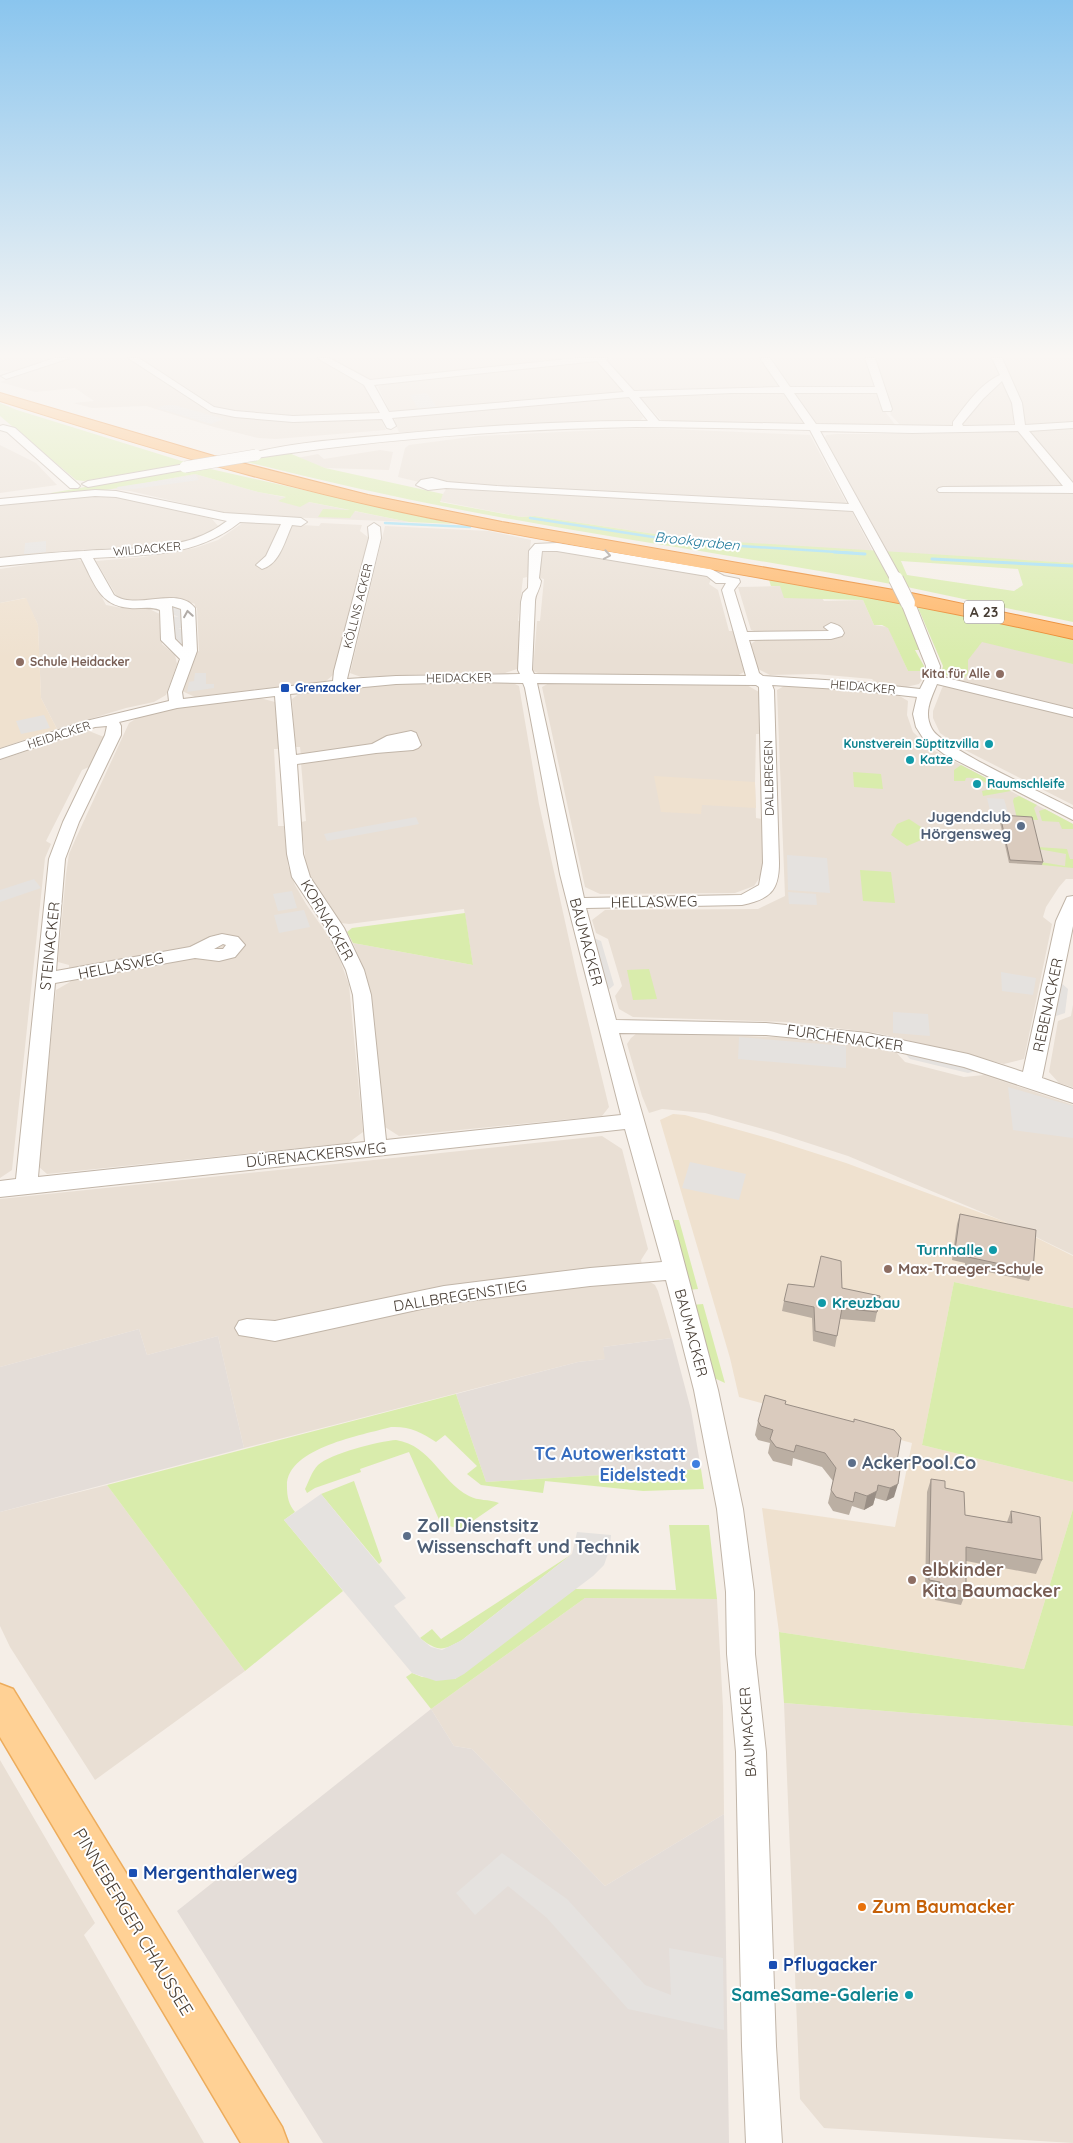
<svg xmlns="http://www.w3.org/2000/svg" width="1073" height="2143" font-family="Quicksand,sans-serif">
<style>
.residential{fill:#e9dfd4}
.industrial{fill:#e4ddd8}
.education{fill:#efe1cf}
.green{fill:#d9ecac;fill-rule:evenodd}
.parking{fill:#e5e2df}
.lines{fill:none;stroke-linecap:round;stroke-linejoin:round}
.stream-far1{stroke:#9edff6;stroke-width:2.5}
.stream{stroke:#9edff6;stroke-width:3}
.minor-casing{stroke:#c1b5a8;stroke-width:2}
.major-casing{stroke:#edac5c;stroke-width:3}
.highway-casing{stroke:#ea872b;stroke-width:2}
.minor{fill:#fff;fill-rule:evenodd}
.major{fill:#ffd195;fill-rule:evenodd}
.highway{fill:#ffb667;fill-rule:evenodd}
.minor-bridge-far1-casing{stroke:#c1b5a8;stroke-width:12;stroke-linecap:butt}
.minor-bridge-casing{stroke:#c1b5a8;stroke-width:16;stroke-linecap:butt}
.minor-bridge-far1{stroke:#fff;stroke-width:11}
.minor-bridge{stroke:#fff;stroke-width:14}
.wall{fill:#bbafa3}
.shaded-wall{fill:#998e85}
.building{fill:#dacbbe;stroke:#998e85}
.oneway{stroke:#a49e9a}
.education-dot{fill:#8d6e63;stroke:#fff;stroke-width:2}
.transit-dot{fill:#1a4fb4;stroke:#fff;stroke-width:2}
.culture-dot{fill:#0f9aa8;stroke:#fff;stroke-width:2}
.service-dot{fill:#5c6f8a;stroke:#fff;stroke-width:2}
.shop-dot{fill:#3f7fe0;stroke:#fff;stroke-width:2}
.food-dot{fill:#e8710a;stroke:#fff;stroke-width:2}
.labels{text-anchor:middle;stroke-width:4;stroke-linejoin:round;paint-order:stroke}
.far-street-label{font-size:12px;fill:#483e35;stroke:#fff}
.far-education-label{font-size:12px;font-weight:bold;fill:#785e54;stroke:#fff;text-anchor:start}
.far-transit-label{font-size:12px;font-weight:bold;fill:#164399;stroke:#fff;text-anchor:start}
.far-culture-label{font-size:12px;font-weight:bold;fill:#0d838f;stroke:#fff;text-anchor:start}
.far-water-label{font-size:14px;font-style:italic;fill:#217a9b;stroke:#fff}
.shield{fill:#fff;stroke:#7f7872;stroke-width:1}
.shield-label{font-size:14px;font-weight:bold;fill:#483e35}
.service-label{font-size:15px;font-weight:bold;fill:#4e5e75;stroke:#fff;text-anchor:end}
.street-label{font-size:15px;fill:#483e35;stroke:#fff}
.culture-label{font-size:15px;font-weight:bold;fill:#0d838f;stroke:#fff;text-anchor:end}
.education-label{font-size:15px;font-weight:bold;fill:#785e54;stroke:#fff;text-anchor:start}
.near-shop-label{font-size:18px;font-weight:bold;fill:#366cbe;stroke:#fff;text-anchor:end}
.near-service-label{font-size:18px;font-weight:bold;fill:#4e5e75;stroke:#fff;text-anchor:start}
.near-education-label{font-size:18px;font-weight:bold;fill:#785e54;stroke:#fff;text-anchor:start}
.near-transit-label{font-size:18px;font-weight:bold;fill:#164399;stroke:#fff;text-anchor:start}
.near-food-label{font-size:18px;font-weight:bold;fill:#c56008;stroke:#fff;text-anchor:start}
.near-street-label{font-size:18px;fill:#483e35;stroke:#fff}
.near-culture-label{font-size:18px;font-weight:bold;fill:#0d838f;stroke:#fff;text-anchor:end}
</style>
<rect width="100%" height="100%" fill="#f5eee7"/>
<path class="residential" d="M5 358H60L16 372 0 370V359Z
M70 358H592L361 383 366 387 386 430 276 439 258 438 214 427 146 406 92 408 73 403 94 401 75 388 35 392 0 382Z
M614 358H761L780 387 634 392 606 361Z
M769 358H865L874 387 792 388 789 386Z
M874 358H993L1001 373 980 394 953 426 902 427 891 415Z
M1001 358H1073V423L1028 425 1022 423V401Z
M592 361H597L622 391 620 393 392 412 389 410 378 387 385 383Z
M999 380H1004L1011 394 1014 414 1013 424 962 425Z
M792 391H878L886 413 897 427 816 425Z
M784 392 805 424 662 421 640 397 691 393Z
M622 397 628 398 643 417 641 420 406 432H399L394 420 397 417Z
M644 428 810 435 847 504 845 505 448 483 428 480 419 482 398 477 405 448 409 445 478 436Z
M1073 429V563L888 553 825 438 826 435 837 434H924Z
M0 445 36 463 57 485 0 493Z
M380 450 393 452 389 470 325 468 297 458 318 454 324 459Z
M195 474 258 492 409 522 233 515 130 491 112 489Z
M446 489 851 510 873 552 688 539 535 516 521 517 439 501Z
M90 496 118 497 138 501 212 519 219 527 191 541 171 545 61 551 0 559V504Z
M251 522 319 526 321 523 362 525 360 531 369 538 333 675 326 681 319 682 195 697 182 691 195 653 199 651 197 608 194 607 195 604 178 598 140 601 120 598 116 595 96 561 144 557 195 548 218 540 241 524Z
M385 526 489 531 531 540 527 577 523 578 518 621H522L517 669 505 673H453L361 677 350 673Z
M546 548 702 574 711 579 709 584 718 590 729 631H733L744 672 737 676 538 673 533 671 537 621H540L544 579 540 578 541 551Z
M72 558 82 561 106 605 122 608 145 607 162 615V644L175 655 177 664 166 695 154 702 126 708 57 729 41 698 38 625 25 598 0 603V569Z
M780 586 822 598 824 601 863 600 874 625 888 627 908 671H923L925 676 919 684 906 687 877 684 872 679 816 674 770 675 758 669 751 644 758 639 754 631 751 630 738 587Z
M945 626 1073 649V805L963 749 940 733 933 718V711L942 688 952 676 954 669Z
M509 681 519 686 539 804 576 971 609 1107 602 1116 399 1136 385 1127 371 995 366 974 353 943 473 965 464 909 349 924 341 923 313 883 306 864 301 822 306 821 301 763 362 753 419 749 416 733 393 734 371 746 301 757 300 747H295L292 699 300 693 362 686 430 682Z
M551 682 745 684 759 692 760 734H756L755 784 756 818 762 819V874L754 886 735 893 600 894 585 887 542 687Z
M786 685 898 695 908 701 907 715 913 732 931 749 1073 824V879H1066L1059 887 1046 907 1043 917 1052 924 1024 1059 1004 1064 877 1033 786 1022 633 1017 619 1009 615 996 622 986 608 939 596 933 592 920 605 910 758 909 785 896 777 690Z
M260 698 275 702 279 749H274L278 826H284L288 866 295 885 306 904 329 937 340 960 349 985 363 1132 348 1143 47 1174 38 1166 56 990 70 982 69 965 58 962 66 874 69 854 76 838 129 723 142 715 190 706Z
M89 731 104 737 89 767 82 770 46 841 51 844 45 858 12 1170 0 1178V760Z
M1073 1005V1087H1072L1059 1083 1049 1072 1058 1021 1071 1016Z
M646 1032 799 1038 853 1044 896 1052 905 1062 964 1077 984 1075 1073 1105V1255L1003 1221 848 1156 774 1132 705 1113 662 1109 649 1113 642 1096 627 1044 631 1038 637 1033Z
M602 1136 622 1149 648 1249 641 1260 645 1279 655 1285 658 1291 672 1338 603 1347 606 1359 578 1362 244 1448 218 1336 147 1355 139 1329 0 1367V1199Z
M107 1485 245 1671 95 1780 10 1647 0 1626V1512Z
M585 1598 717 1599 723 1707 724 1814 605 1886 472 1749 454 1746 431 1709Z
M784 1703 1073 1726V2143L824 2128 800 2099Z
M0 1760 95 1923 84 1935 204 2143H0Z"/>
<path class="industrial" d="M139 1329 147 1355 218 1336 244 1448 0 1512V1367Z
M672 1338 691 1410 701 1469 486 1482 456 1394 578 1362 605 1359 603 1347Z
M431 1709 454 1746 472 1749 605 1886 724 1814 729 2143H323L177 1911Z"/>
<path class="education" d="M26 598 38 625 41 698 57 729 0 748V603Z
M654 776 755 782 756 808 702 805 701 814 661 812Z
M673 1114 685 1115 771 1139 846 1163 1003 1221 1073 1256V1308L954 1282 922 1445 1073 1482V1509L1024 1669 779 1632 762 1508 895 1527 912 1443 739 1397 730 1358 660 1120Z"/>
<path class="green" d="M0 403 17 410 188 463 84 481 76 480 0 416Z
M289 453 325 468 443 494 440 502 521 517 535 516 688 539 1073 563V622L907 587 889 570 887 574 891 584C757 559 618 539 483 514 402 499 322 481 243 461ZM901 561 1018 569 1023 585 1014 591 907 575Z
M206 468 454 524 409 522 355 511 350 518 318 517 323 509 350 510 309 502 300 507 278 501 286 497 258 492 195 474 112 489 51 496V493L188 469Z
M697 565 898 602 903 606 922 650H915L924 666 923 671H908L888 628 882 625H874L863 600 784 598 780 586H771L769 580 697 567Z
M916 603 1073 638V664L982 642 968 660V673L964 679 941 674 943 666Z
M961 765 1011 791 983 796 982 791 991 789C986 780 975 777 966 778L965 781H954V770Z
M853 772 881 774 883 789 854 787Z
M1019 796 1037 805 1034 808 1038 820 1017 819 1013 801 1014 798Z
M1045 809 1073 824V829H1062L1059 822 1042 821 1039 811Z
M909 819 933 835 907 846 891 835 897 824Z
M1037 847 1067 849 1070 859H1073V868L1042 865 1041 862 1065 866 1066 854 1038 849Z
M860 870 891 872 895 903 863 901Z
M465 913 473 965 353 943 347 932 352 928Z
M649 969 657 999 633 1000 627 970Z
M672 1220H679L698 1289 688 1290Z
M954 1282 1073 1308V1482L922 1445Z
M703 1304 725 1383 712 1377 692 1305Z
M456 1394 486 1482 701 1469 704 1489 643 1491 545 1481 543 1493 481 1485 467 1474 477 1466 445 1435 436 1442C421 1432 409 1426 391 1427 363 1435 285 1448 287 1487 287 1497 289 1505 295 1512L284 1520 343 1591 245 1671 107 1485Z
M396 1440C432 1446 440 1481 469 1496 478 1501 489 1499 499 1503L461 1529 441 1524 409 1452 360 1469 361 1472 315 1488 307 1493 305 1489C309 1481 312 1471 318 1465 330 1454 379 1441 396 1440Z
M354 1481 382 1561 379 1564 321 1494Z
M1073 1509V1726L784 1703 779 1632 1024 1669Z
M669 1525H709L717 1599 585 1598 431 1709 406 1677 412 1673 422 1677 455 1679 575 1589 676 1590Z
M572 1554 462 1640C443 1651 438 1652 420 1638L432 1629 441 1639Z"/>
<path class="parking" d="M427 393 437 408 419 410 410 395Z
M165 405H174L224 419 211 424 157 408Z
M196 475 199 480 127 490 118 489 117 487Z
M46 541V552L24 554 25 543Z
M169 606 183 608 186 629 178 628 186 631 187 647 177 645 179 641 172 638 171 616 179 617 171 614Z
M195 673H206V684H214V688L187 692 189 682 194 681Z
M44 715 50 728 21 734 16 721Z
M987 798 1004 799 1009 816 991 815Z
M416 817 419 824 327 841 324 834Z
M787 855 827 858 830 893 788 890Z
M34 879 41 888 0 902V890Z
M292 891 297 908 278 911 273 894Z
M788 892 816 894 817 905 789 904Z
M304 910 310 927 279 933 274 915Z
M591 937 601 941 614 985 605 993Z
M1001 972 1036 978 1033 995 1002 991Z
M1059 981 1068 989 1065 1013 1053 1017Z
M893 1012 928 1014 930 1036 893 1033Z
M739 1037 846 1046V1068L738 1059Z
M901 1049 981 1070 968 1073 910 1059Z
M1008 1087 1073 1106V1138L1013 1130Z
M690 1162 746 1174 739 1200 682 1188Z
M321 1494 406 1598 394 1606 420 1638 431 1647 442 1650 462 1640 572 1554 577 1532 611 1535 610 1548 604 1565 593 1576 464 1674 455 1679 436 1681 412 1673 284 1520Z
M502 1853 567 1899 645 1985 671 1995 669 1948 723 1958 724 2030 628 2009 547 1918 508 1886 475 1915 456 1893Z"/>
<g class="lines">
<path class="stream-far1" d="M530 518 692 543 853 553
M385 523 470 527"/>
<path class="stream" d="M834 552 865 554
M932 559 1073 566"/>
<g class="minor-casing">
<path id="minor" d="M55 358H70L9 378 6 379 1 376Z
M128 358H139L214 407 235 411 293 416 380 413 364 385 317 358H329L370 380 577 358H608L606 360 634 391 780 387 760 358H770L790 387H875L865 358H875L892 409 891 411H883L877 393H794L816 424 953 426V422C966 405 980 384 1000 375L992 358H1002L1022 403 1025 425 1073 422V428L1029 431 1073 483V493L939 492 937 490 939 488 943 487 1063 486 1018 431 912 433 820 431 902 579 896 583 890 579 853 511 446 488 428 490 416 485 421 480 432 478 447 482 497 486 849 504 810 430C752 429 694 427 636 427 509 429 381 439 256 458L251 455 252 453C296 442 343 439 387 435 474 427 562 420 648 421L629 397 392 418 396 426 391 429 387 428 382 419 293 422 235 417 211 412ZM597 361 624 392 389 412 374 385ZM1002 381 1012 403 1015 425 963 426 962 424 983 399ZM732 393H784L805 424 659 421 639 397Z
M3 425 15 428 78 484 80 486 78 488H70L7 432 0 430V426Z
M185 464 189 465 191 467 189 469 88 487 82 484 88 481Z
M95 490 116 491 224 513 301 518 307 522 301 526 292 525C285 540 280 564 262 569L256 565 266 556 281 524 240 522C196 557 147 555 93 558L114 595C137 611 177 585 195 608L197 651 182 692 183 699 333 681 334 671 369 538 368 527 374 523 380 527 381 538 347 679 396 676 520 674 518 670 521 602 523 593 528 588 529 551 535 544 557 543 711 569 724 576 739 579 740 582 734 590 747 632 829 631 824 627 831 623C838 625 842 626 844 633L842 636 831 639 749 640 759 673 763 676 856 682 920 689 925 679 926 666 901 603 908 599 915 603 940 666 939 676 1073 709V717L937 684C931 699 923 713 932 729 941 747 1049 796 1073 809V820L944 754 923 738 916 727 913 714 917 697 856 690 772 685 774 690 779 863C779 892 769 899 742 905L586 908 616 1020 766 1023 868 1033 968 1054 1023 1072 1056 921 1067 897 1073 896V926L1042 1078 1073 1089V1103L964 1067 868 1045 766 1035 619 1033 678 1239 718 1390 743 1509 754 1592 755 1654 766 1752 776 2046 782 2143H746L742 2046 736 1752 727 1654 726 1592 717 1509 694 1390 666 1280 590 1286 444 1304 275 1341 239 1335 235 1328 239 1321 247 1319 275 1321 444 1286 590 1268 662 1262 625 1129 0 1197V1181L16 1179 49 859 63 822 105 735 107 726 95 727 0 759V749L86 721 169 701 168 692 180 659 161 640 160 610C150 606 140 609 130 608 99 606 94 582 81 558L0 566V558C28 555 56 552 84 551 132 547 186 553 227 521L116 497 95 496 0 505V499ZM542 551H557L707 576 716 583H726L722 590 746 676 534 674 532 670 535 602C535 594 540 590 541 581L539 578ZM172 606 181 609 183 647 175 639ZM473 682 523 683 525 688 560 874 621 1115 386 1140 371 995 364 970 344 928 310 877 303 854 297 764 376 753 413 750 418 748 421 745 416 733 411 731 387 736 372 744 296 755 290 694 396 684ZM537 683 756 685 759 687 763 863 759 885 741 895 584 898ZM275 696 287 854 292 877 326 928 346 970 353 995 365 1142 38 1177 55 983 195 958 219 961 235 957 245 945 238 937 222 934 210 937 190 947 56 971 65 859 79 822 121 735V726L119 722 177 708ZM223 944 226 945 223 949H214Z"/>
</g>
<g class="major-casing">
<path id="major" d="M0 1684 13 1689 282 2127 288 2143H241L0 1737Z"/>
</g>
<g class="highway-casing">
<path id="highway" d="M0 393 214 456 368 495 502 522 911 593 1073 627V639C857 590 638 560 421 516 279 487 139 445 0 401Z"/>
</g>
<use href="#minor" class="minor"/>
<use href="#major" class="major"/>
<use href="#highway" class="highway"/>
<g class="minor-bridge-far1-casing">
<path id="minor-bridge-far1" d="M185 467 256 455"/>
</g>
<g class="minor-bridge-casing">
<path id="minor-bridge" d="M896 579 908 603"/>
</g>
<use href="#minor-bridge-far1" class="minor-bridge-far1"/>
<use href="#minor-bridge" class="minor-bridge"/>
</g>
<path class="wall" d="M1000 815 1043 862 1042 865 1009 863 999 818Z
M960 1214 1033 1271 1029 1281 965 1267V1263L952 1260 957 1224Z
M814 1287 842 1288 877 1312 875 1322 840 1319 835 1347 813 1341 812 1318 782 1311 784 1301Z
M785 1404 897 1461 894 1497 886 1501 875 1498 873 1505 864 1510 852 1506 849 1515 833 1511 828 1503 833 1481 822 1467 793 1458 792 1466 773 1461 768 1453 770 1443 758 1440 755 1435 758 1421Z
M931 1479 965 1515 1007 1522 1011 1511 1042 1560 1036 1574 966 1561V1592L961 1605 935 1600V1595L925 1593 927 1492Z"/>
<path class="shaded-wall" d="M898 1484 894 1497 886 1501 890 1488Z
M877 1491 873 1505 864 1510 867 1496Z"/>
<path class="building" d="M1000 815 1032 817 1043 862 1010 860Z
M960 1214 1036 1230 1033 1271 968 1257V1252L955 1250Z
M821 1256 841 1261 842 1288 880 1296 877 1312 842 1308 837 1336 815 1331 814 1307 784 1301 788 1284 814 1287Z
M765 1395 786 1401 785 1404 854 1422V1419L894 1430 901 1438 897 1461 901 1462 898 1484 890 1488 878 1485 877 1491 867 1496 855 1492 853 1502 836 1497 831 1490 836 1468 825 1453 796 1445 794 1452 776 1447 770 1439 773 1430 761 1426 758 1421Z
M931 1479 945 1481V1488L964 1492 965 1515 1012 1523 1011 1511 1040 1517 1042 1560 966 1547V1592L940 1587V1582L929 1580Z"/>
<defs><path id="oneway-chevron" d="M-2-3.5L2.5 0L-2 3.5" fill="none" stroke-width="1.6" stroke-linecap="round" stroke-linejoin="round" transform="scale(1.25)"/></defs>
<g class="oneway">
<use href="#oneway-chevron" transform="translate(607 555) rotate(10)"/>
<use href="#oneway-chevron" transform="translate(188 614) rotate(-99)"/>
</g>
<linearGradient id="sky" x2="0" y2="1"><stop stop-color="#8ac5ee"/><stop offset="0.54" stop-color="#faf7f4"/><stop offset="1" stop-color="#faf7f4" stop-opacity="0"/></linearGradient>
<rect width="1073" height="658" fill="url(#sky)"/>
<g class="education-dot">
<circle cx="20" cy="662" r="5"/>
<circle cx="1000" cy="674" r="5"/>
<circle cx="888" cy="1269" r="5"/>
<circle cx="912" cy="1580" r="5"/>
</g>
<g class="transit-dot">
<rect x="280" y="683" width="10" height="10" rx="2.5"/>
<rect x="128" y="1868" width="10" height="10" rx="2.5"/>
<rect x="768" y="1960" width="10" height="10" rx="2.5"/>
</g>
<g class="culture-dot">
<circle cx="989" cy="744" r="5"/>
<circle cx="910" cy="760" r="5"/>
<circle cx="977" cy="784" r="5"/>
<circle cx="993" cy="1250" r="5"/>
<circle cx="822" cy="1303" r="5"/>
<circle cx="909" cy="1995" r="5"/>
</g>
<g class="service-dot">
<circle cx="1021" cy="826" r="5"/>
<circle cx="852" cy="1463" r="5"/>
<circle cx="407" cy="1536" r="5"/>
</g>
<circle class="shop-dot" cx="696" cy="1464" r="5"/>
<circle class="food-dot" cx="862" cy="1907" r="5"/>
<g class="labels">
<g class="far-street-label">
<text transform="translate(147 549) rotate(-5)" y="4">WILDACKER</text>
<text transform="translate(358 606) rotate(-76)" y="4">KÖLLNS ACKER</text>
<text transform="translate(459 678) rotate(-1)" y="4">HEIDACKER</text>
<text transform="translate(863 687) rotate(5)" y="4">HEIDACKER</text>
<text transform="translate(59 735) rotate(-18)" y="4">HEIDACKER</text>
<text transform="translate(769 778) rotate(-91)" y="4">DALLBREGEN</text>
</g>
<g class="far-education-label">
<text x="30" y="666">Schule Heidacker</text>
<text x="990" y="678" text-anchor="end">Kita für Alle</text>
</g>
<g class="far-transit-label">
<text x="295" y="692">Grenzacker</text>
</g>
<g class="far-culture-label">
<text x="979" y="748" text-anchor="end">Kunstverein Süptitzvilla</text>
<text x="920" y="764">Katze</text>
<text x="987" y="788">Raumschleife</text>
</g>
<g class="far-water-label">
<text transform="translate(697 541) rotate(6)" y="5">Brookgraben</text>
</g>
<rect class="shield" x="964" y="600.5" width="40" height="23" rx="4"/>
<g class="shield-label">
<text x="984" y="617">A 23</text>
</g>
<g class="service-label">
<text x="1011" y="822">Jugendclub<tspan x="1011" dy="17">Hörgensweg</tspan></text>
</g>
<g class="street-label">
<text transform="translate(654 902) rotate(-1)" y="5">HELLASWEG</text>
<text transform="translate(327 920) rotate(60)" y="5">KORNACKER</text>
<text transform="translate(586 942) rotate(75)" y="5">BAUMACKER</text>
<text transform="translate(50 946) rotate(-84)" y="5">STEINACKER</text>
<text transform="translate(121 966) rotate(-11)" y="5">HELLASWEG</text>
<text transform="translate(1048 1005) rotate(-78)" y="5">REBENACKER</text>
<text transform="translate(845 1038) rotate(8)" y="5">FURCHENACKER</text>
<text transform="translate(316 1155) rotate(-6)" y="5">DÜRENACKERSWEG</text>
<text transform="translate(460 1296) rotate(-9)" y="5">DALLBREGENSTIEG</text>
<text transform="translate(691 1333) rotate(75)" y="5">BAUMACKER</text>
<text transform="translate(748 1732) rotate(-94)" y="5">BAUMACKER</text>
</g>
<g class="culture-label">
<text x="983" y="1255">Turnhalle</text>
<text x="832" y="1308" text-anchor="start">Kreuzbau</text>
</g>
<g class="education-label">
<text x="898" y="1274">Max-Traeger-Schule</text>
</g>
<g class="near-shop-label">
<text x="686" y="1460">TC Autowerkstatt<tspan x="686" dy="21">Eidelstedt</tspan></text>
</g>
<g class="near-service-label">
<text x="862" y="1469">AckerPool.Co</text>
<text x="417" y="1532">Zoll Dienstsitz<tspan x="417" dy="21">Wissenschaft und Technik</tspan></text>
</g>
<g class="near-education-label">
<text x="922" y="1576">elbkinder<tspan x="922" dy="21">Kita Baumacker</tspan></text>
</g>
<g class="near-transit-label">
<text x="143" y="1879">Mergenthalerweg</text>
<text x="783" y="1971">Pflugacker</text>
</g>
<g class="near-food-label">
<text x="872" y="1913">Zum Baumacker</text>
</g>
<g class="near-street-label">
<text transform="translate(133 1922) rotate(59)" y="6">PINNEBERGER CHAUSSEE</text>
</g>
<g class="near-culture-label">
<text x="899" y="2001">SameSame-Galerie</text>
</g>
</g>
</svg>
